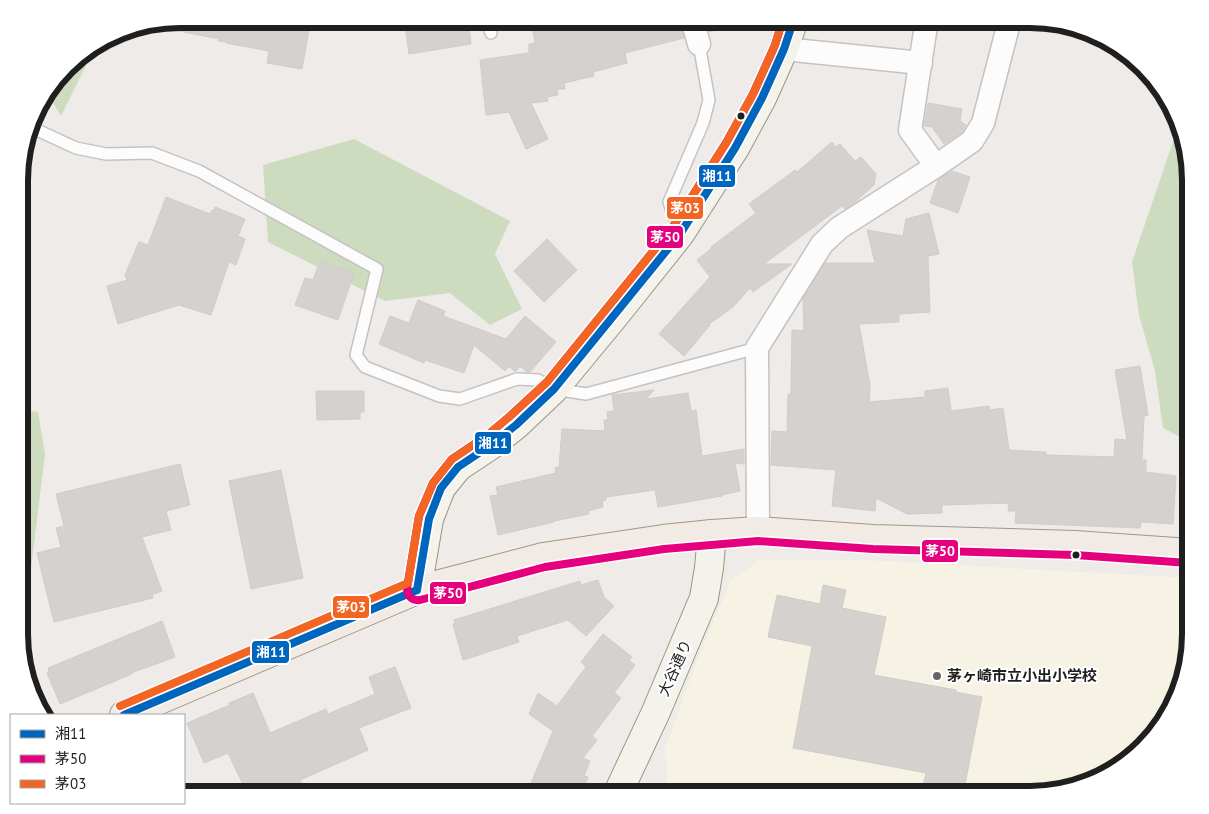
<svg xmlns="http://www.w3.org/2000/svg" width="1209" height="814" font-family="'PT Sans','Noto Sans JP',sans-serif">
<style>
.education{fill:#f7f3e4}
.forest{fill:#cddcbe}
.building{fill:#d5d1cf;stroke:#d1ccc9}
.lines{fill:none;stroke-linecap:round;stroke-linejoin:round}
.lane-casing{stroke:#c5c3c2;stroke-width:14}
.street-casing{stroke:#c5c3c2;stroke-width:25}
.secondary-casing{stroke:#989680;stroke-width:30}
.primary-casing{stroke:#a49584;stroke-width:30}
.lane{stroke:#fcfcfc;stroke-width:11}
.street{stroke:#fcfcfc;stroke-width:22}
.secondary{stroke:#f4f3eb;stroke-width:28}
.primary{stroke:#f1eae5;stroke-width:28}
.bus-1-casing{stroke:#fff;stroke-width:11}
.bus-2-casing{stroke:#fff;stroke-width:11}
.bus-3-casing{stroke:#fff;stroke-width:11}
.bus-1{stroke:#0065bd;stroke-width:8}
.bus-2{stroke:#e5007d;stroke-width:8}
.bus-3{stroke:#f26522;stroke-width:8}
.bus-dot{fill:#1f1f1f;stroke:#fff;stroke-width:2}
.poi-dot{fill:#676665;stroke:#fff;stroke-width:2}
.labels{text-anchor:middle;stroke-width:4;stroke-linejoin:round;paint-order:stroke}
.street-label{font-size:15px;fill:#1f1f1f;stroke:#fff}
.poi-label{font-size:15px;font-weight:bold;fill:#1f1f1f;stroke:#fff;text-anchor:start}
.rim{fill:none;stroke:#1f1f1f;stroke-width:6}
.line-badge{stroke:#fff;stroke-width:2}
.badge-label{font-size:14px;text-anchor:middle;font-weight:bold;fill:#fff}
</style>
<rect width="100%" height="100%" fill="#eeebe8"/>
<path class="education" d="M760 560H863L1190 578V645L1182 687 1157 732 1101 779 1030 795H668L665 749 695 666 731 580Z"/>
<path class="forest" d="M96 45 61 116 47 93 73 59Z
M1180 131 1190 169V442L1163 428 1155 371 1139 315 1132 262 1175 136Z
M354 139 510 221 495 254 522 309 490 325 450 293 385 301 268 242 263 165Z
M20 410 38 412 45 454 24 626 22 661 20 655Z"/>
<path class="building" d="M179 19H311L302 69 267 63 269 51 226 43V42L218 41 219 39 174 30 175 20Z
M404 19H468L471 44 409 54Z
M583 19H621L623 25 647 19H679L684 38 625 53 627 63 593 72 594 76 564 83 565 89H557L558 95 547 97 548 101 531 103 548 139 526 149 509 112 486 115 480 60 529 53V44L535 43 533 31 584 25Z
M706 19H726L727 27 709 32Z
M928 103 962 109 960 121 966 125 962 132 944 144 932 127 924 126Z
M832 142 836 147 840 144 855 161 861 157 876 174 874 185 855 202 845 209 842 206 764 264H792L753 292 750 288 733 307 708 325H710L684 356 659 334 710 277 697 260 712 248 711 247 756 213 749 204 795 170 797 172Z
M952 171 970 177 958 213 930 203 938 180Z
M166 197 210 214 212 210 214 211 215 207 245 219 238 236 245 239 236 265 229 262 211 315 179 305 118 324 107 286 127 280 125 275 139 242 148 245Z
M929 213 939 254 928 256 930 312 899 314V322L859 324 870 385 869 402 925 397V391L948 388 951 411 989 406 990 410 1003 408 1009 450 1046 452V455L1114 457 1115 439 1127 440 1115 370 1140 366 1148 415 1144 416 1142 460H1146V472L1176 476 1173 524 1141 522 1140 528 1015 523 1016 511H1008L1009 503 942 505V513L907 514 876 498 875 511 832 506 836 470 771 465 772 431 787 432 788 394H791L792 330 804 331 803 299 825 263H875L867 230 903 236 906 219Z
M547 239 577 270 544 302 514 271Z
M320 261 354 273 338 320 295 305 305 278 313 280Z
M418 300 445 311 443 316 506 339 525 316 556 342 530 372H527L520 366 515 372 509 366 505 371 474 345 464 373 425 360 424 363 379 344 390 316 409 323Z
M654 390 646 399 688 393 691 411 696 410 702 456 744 449V464L735 463 740 491 722 495V496L658 507 655 490 606 497V500L602 501 603 507 588 511 589 514 554 521V522L498 535 490 496 498 495 496 487 556 473 555 468 559 467 562 429 605 431 604 420H608L607 412 614 411 612 395Z
M316 391H364V412H360V419L317 420Z
M180 464 190 505 166 511 171 530 142 537 162 591 152 595 153 598 54 622 37 553 61 547 56 528 64 526 56 494Z
M281 470 303 578 251 589 229 481Z
M598 580 604 597 614 606 586 636 568 620 517 636 519 642 463 660 453 624H455L454 620 580 581 581 585Z
M823 585 846 590 842 608 886 617 874 675 956 690V692L982 697 963 795H951L922 790 926 773 793 748 812 646 768 637 777 595 820 604Z
M162 621 175 657 131 673 132 674 60 704 47 673 49 672 48 668Z
M603 634 632 657 629 660 635 665 614 693 621 698 592 736 597 740 583 758 590 761 584 776 588 777 581 795H526L553 731 529 714 538 693 557 706 586 667 581 662Z
M395 667 411 708 359 728 368 750 300 780 302 784 278 795H248L228 753 204 763 187 723 230 705 229 703 253 693 270 733 326 709 328 714 375 694 369 677Z"/>
<g class="lines">
<g class="lane-casing">
<path id="lane" d="M486 19 491 33
M31 124 37 130 76 148 106 154 152 153 199 171 377 269 356 355 365 367 439 396 460 399 517 379 538 380 554 389 586 394 757 348
M679 232 669 202 703 123 709 100 699 44"/>
</g>
<g class="street-casing">
<path id="street" d="M692 19 699 44
M927 19 910 130 936 166
M784 49 921 63
M758 531 757 348 822 244 839 228 936 166 972 141 983 123 1010 19"/>
</g>
<g class="secondary-casing">
<path id="secondary" d="M417 590 429 519 441 488 458 467 491 445 516 425 554 389 612 319 680 234 735 148 762 98 784 49 794 19
M617 795 655 714 704 598 709 568 712 534"/>
</g>
<g class="primary-casing">
<path id="primary" d="M124 715 417 590 543 557 663 539 712 534 758 531 873 539 1075 545 1190 553"/>
</g>
<use href="#lane" class="lane"/>
<use href="#street" class="street"/>
<use href="#secondary" class="secondary"/>
<use href="#primary" class="primary"/>
<g class="bus-1-casing">
<path id="bus-1" d="M417 590 429 519 441 488 458 467 491 445 516 425 554 389 680 234 735 148 762 98 784 49 794 19
M124 715 417 590"/>
</g>
<g class="bus-2-casing">
<path id="bus-2" d="M783 19 775 45 753 94 726 143 672 228 547 382 509 417 485 437 452 459 433 483 419 516 407 588C407 596 412 601 420 600L545 567 664 549 758 541 873 549 1075 555 1189 563"/>
</g>
<g class="bus-3-casing">
<path id="bus-3" d="M120 706 408 583 419 516 433 483 452 459 485 437 509 417 547 382 672 228 726 143 753 94 775 45 783 19"/>
</g>
<use href="#bus-1" class="bus-1"/>
<use href="#bus-2" class="bus-2"/>
<use href="#bus-3" class="bus-3"/>
</g>
<g class="bus-dot">
<circle cx="741" cy="116" r="4.5"/>
<circle cx="1076" cy="555" r="4.5"/>
</g>
<circle class="poi-dot" cx="937" cy="676" r="5"/>
<g class="labels">
<g class="street-label">
<text transform="translate(675 668) rotate(-66)" y="5">大谷通り</text>
</g>
<g class="poi-label">
<text x="947" y="681">茅ヶ崎市立小出小学校</text>
</g>
</g>
<path d="M0 0H1209V814H0ZM180 28H1030A152 152 0 0 1 1182 180V634A152 152 0 0 1 1030 786H180A152 152 0 0 1 28 634V180A152 152 0 0 1 180 28Z" fill="#fff" fill-rule="evenodd"/>
<path class="rim" d="M180 28H1030A152 152 0 0 1 1182 180V634A152 152 0 0 1 1030 786H180A152 152 0 0 1 28 634V180A152 152 0 0 1 180 28Z"/>
<g class="line-badge">
<rect x="698" y="164" width="38" height="24" rx="5" fill="#0065bd"/>
<rect x="666" y="196" width="38" height="24" rx="5" fill="#f26522"/>
<rect x="646" y="225" width="38" height="24" rx="5" fill="#e5007d"/>
<rect x="474" y="431" width="38" height="24" rx="5" fill="#0065bd"/>
<rect x="921" y="539" width="38" height="24" rx="5" fill="#e5007d"/>
<rect x="429" y="581" width="38" height="24" rx="5" fill="#e5007d"/>
<rect x="332" y="595" width="38" height="24" rx="5" fill="#f26522"/>
<rect x="251" y="640" width="39" height="24" rx="5" fill="#0065bd"/>
</g>
<g class="badge-label">
<text x="717" y="181">湘11</text>
<text x="685" y="213">茅03</text>
<text x="665" y="242">茅50</text>
<text x="493" y="448">湘11</text>
<text x="940" y="556">茅50</text>
<text x="448" y="598">茅50</text>
<text x="351" y="612">茅03</text>
<text x="271" y="657">湘11</text>
</g>
<rect x="10" y="714" width="175" height="90" fill="#ffffff" stroke="#a5a5a5"/>
<rect x="20" y="730" width="25" height="8" fill="#0065bd" stroke="#a5a5a5"/>
<text x="55" y="739" font-size="15" fill="#1f1f1f">湘11</text>
<rect x="20" y="755" width="25" height="8" fill="#e5007d" stroke="#a5a5a5"/>
<text x="55" y="764" font-size="15" fill="#1f1f1f">茅50</text>
<rect x="20" y="780" width="25" height="8" fill="#f26522" stroke="#a5a5a5"/>
<text x="55" y="789" font-size="15" fill="#1f1f1f">茅03</text>
</svg>
